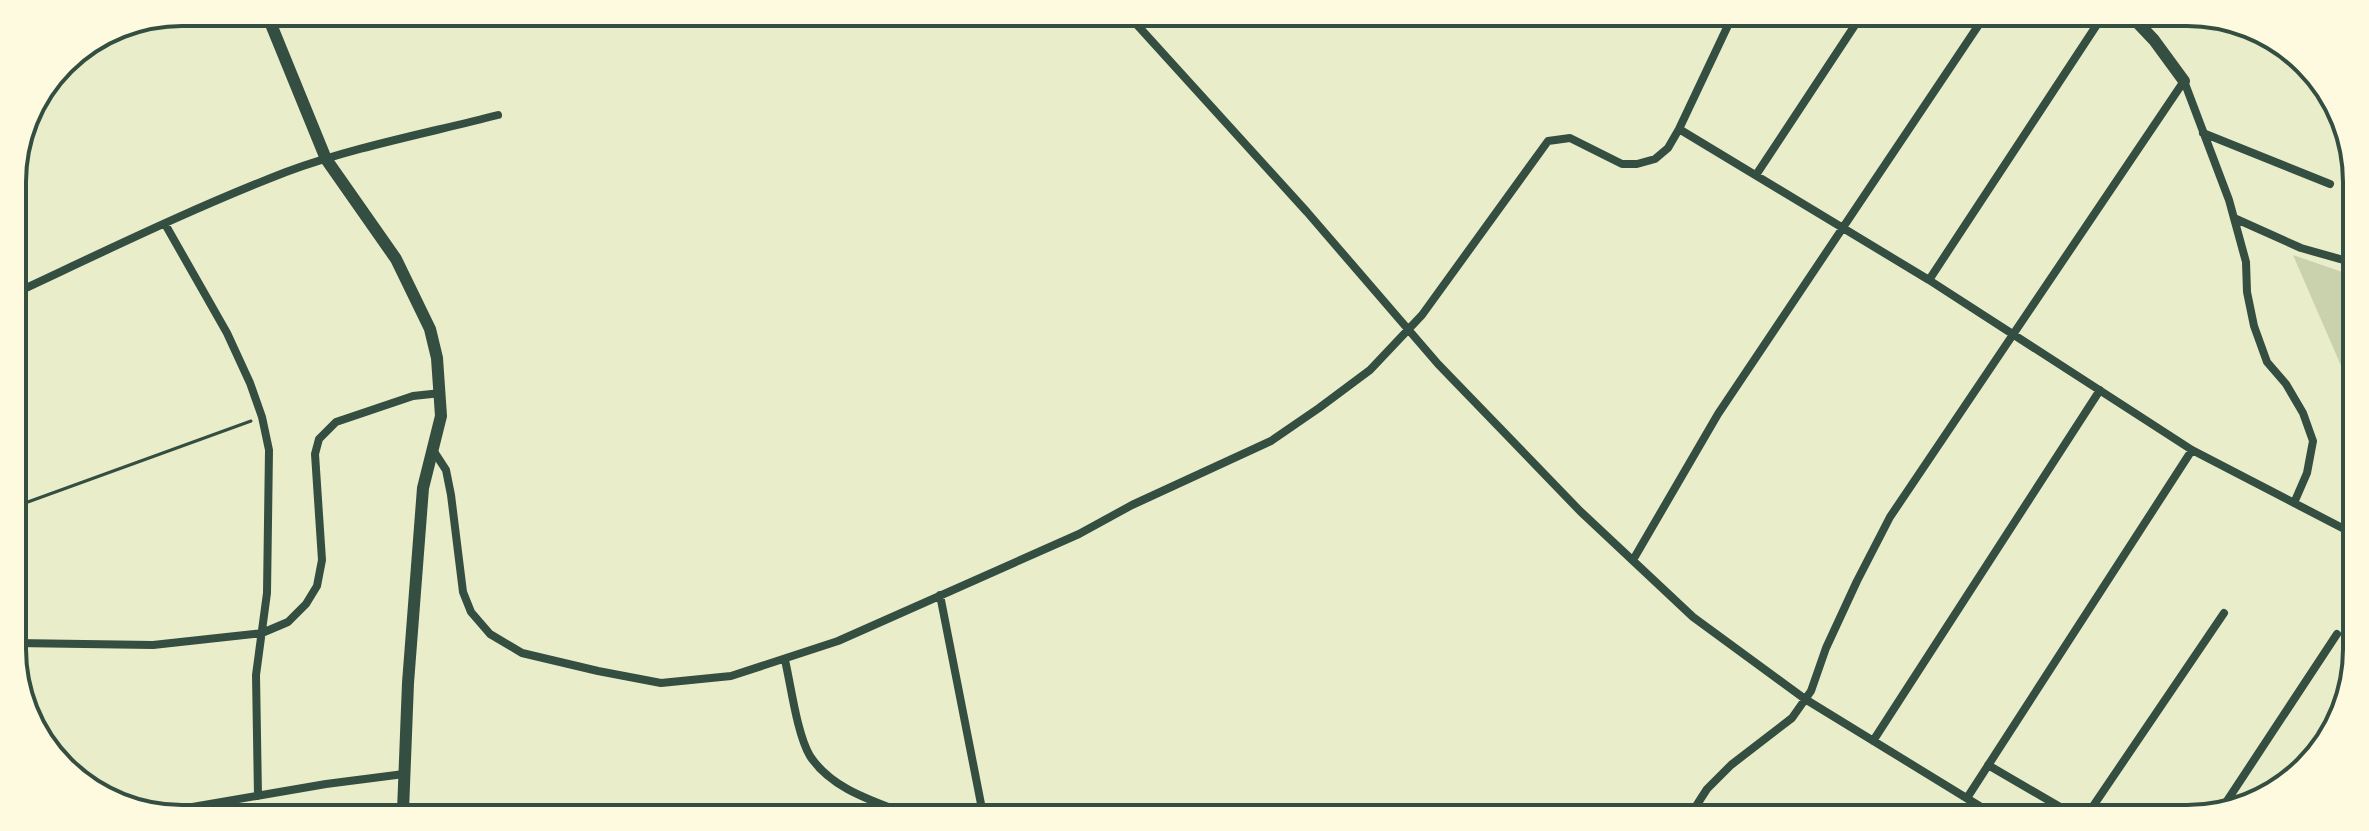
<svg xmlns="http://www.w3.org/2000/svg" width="2369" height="831" font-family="Rubik,sans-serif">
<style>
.green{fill:#cad2ad}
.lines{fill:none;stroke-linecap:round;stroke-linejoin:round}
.path{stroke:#344e41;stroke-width:3}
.minor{stroke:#344e41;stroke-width:8}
.tertiary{stroke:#344e41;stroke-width:12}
.rim{fill:none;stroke:#344e41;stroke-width:4}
</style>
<rect width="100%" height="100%" fill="#e9edc9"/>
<path class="green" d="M2293 255 2354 276 2352 391Z"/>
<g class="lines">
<path class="path" d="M14 507 251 421"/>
<path class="minor" d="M1129 16 1307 212 1438 364 1580 511 1693 617 1805 699 1999 818
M2184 81 2229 200 2246 262 2247 292 2254 326 2267 362 2286 384 2303 413 2313 441 2307 473 2294 503
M1679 129 1929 280 2192 450 2350 532
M2203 133 2330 184
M1756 175 1859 19
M2234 218 2301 248 2354 263
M165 224 227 333 250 383 262 417 269 450 267 593 256 675 258 796
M1929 280 2100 20
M13 294C103 252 193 208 286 172 354 147 428 133 498 115
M433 450 446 470 451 495 463 592 471 612 490 634 522 653 598 671 661 683 731 676 838 641 1079 534 1132 505 1271 441 1319 408 1370 370 1422 315 1548 141 1570 138 1622 164H1637L1655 159 1668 148 1679 129 1731 19
M1633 560 1718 414 1982 20
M940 595 983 814
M15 643 153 645 262 633 288 622 306 604 317 586 322 560 315 454 319 439 336 422 413 396 441 393
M785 660C791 686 797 734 810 756 831 788 870 800 904 813
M1873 741 2100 390
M1988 765 2079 818
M1967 798 2192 450
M175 810 326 784 404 774
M2221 810 2337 634
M1689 817 1707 789 1731 765 1792 718 1811 691 1826 648 1857 581 1890 517 2184 81
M2085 818 2224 613"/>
<path class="tertiary" d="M266 12 326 159 396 259 430 329 437 358 441 416 423 488 408 683 403 811
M2135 20 2154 40 2184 81"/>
</g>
<path d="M0 0H2369V831H0ZM182 26H2187A156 156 0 0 1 2343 182V649A156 156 0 0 1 2187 805H182A156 156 0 0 1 26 649V182A156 156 0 0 1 182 26Z" fill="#fefae0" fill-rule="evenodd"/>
<path class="rim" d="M182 26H2187A156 156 0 0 1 2343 182V649A156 156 0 0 1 2187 805H182A156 156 0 0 1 26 649V182A156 156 0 0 1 182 26Z"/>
</svg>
